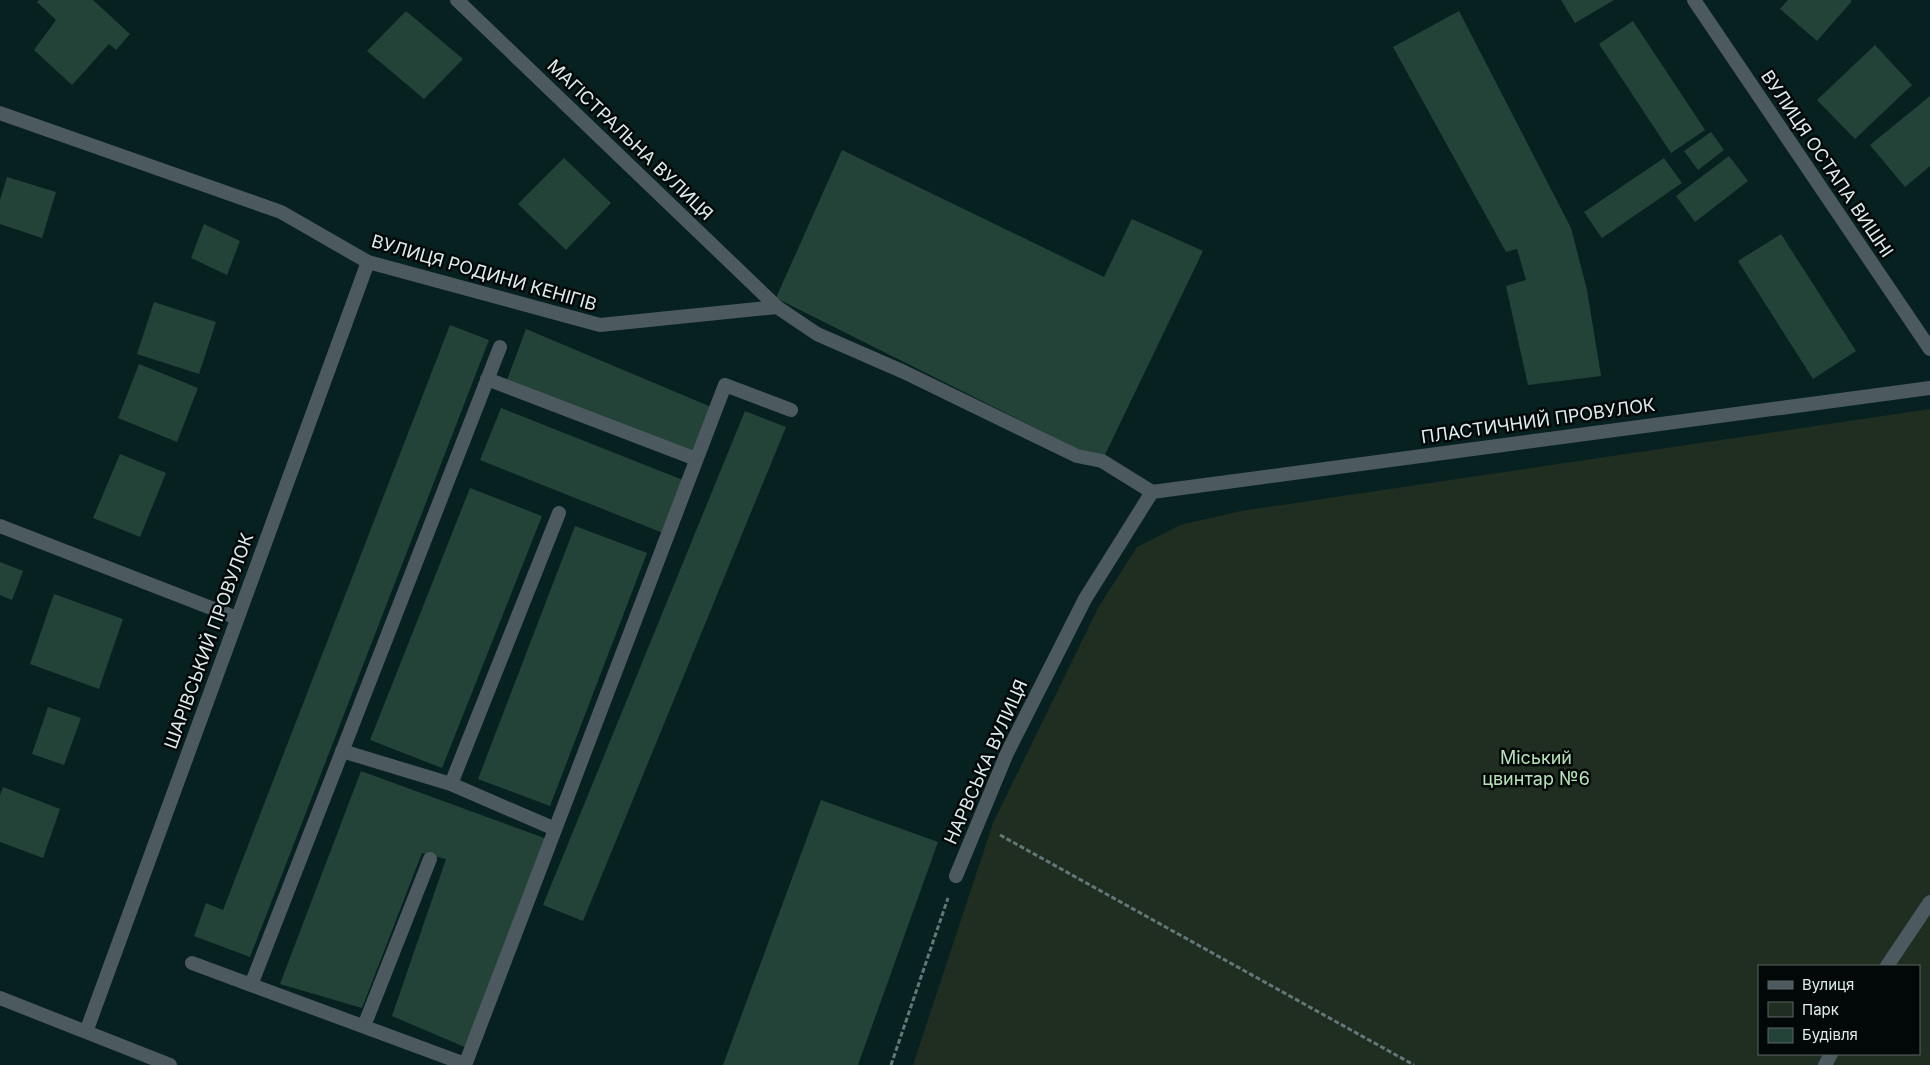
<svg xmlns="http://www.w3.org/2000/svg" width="1930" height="1065" font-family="Inter,sans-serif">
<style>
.green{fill:#202d21;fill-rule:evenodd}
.building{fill:#234339}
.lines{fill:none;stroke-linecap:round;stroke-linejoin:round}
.path{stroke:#627877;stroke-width:3;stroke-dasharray:5 2.5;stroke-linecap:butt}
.service{stroke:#4c5a5f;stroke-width:14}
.minor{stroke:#4c5a5f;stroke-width:14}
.labels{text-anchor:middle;stroke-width:5;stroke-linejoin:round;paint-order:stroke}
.street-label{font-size:18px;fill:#deedec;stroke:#020808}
.park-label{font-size:18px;fill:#b6e2b9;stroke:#020808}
</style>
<rect width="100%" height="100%" fill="#072121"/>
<path class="green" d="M1930 409V1065H913L993 823 1099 606 1137 547 1180 525 1241 511ZM1759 966H1919V1054H1759Z"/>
<path class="building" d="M39 0H93L130 34 116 50 109 44 72 85 34 50 56 20 37 2Z
M1561 0H1614L1575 23Z
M1788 0H1850L1852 1 1817 41 1780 9Z
M406 11 463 59 424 99 367 51Z
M1459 11 1571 228 1587 290 1601 376 1528 385 1506 286 1526 280 1517 249 1506 252 1393 47Z
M1633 21 1705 130 1671 153 1599 44Z
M1875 45 1912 85 1855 139 1817 100Z
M1930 96V166L1905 187 1870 145Z
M1711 132 1724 150 1698 170 1684 151Z
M842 150 1104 277 1132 219 1203 251 1102 461 776 298Z
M1729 156 1748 181 1695 222 1676 196Z
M564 158 611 203 566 250 518 204Z
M1664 158 1682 183 1602 238 1584 212Z
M7 177 56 192 42 238 0 224V200Z
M204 224 240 241 227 275 191 258Z
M1781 234 1856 351 1813 379 1738 261Z
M154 302 216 322 199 374 137 354Z
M450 325 489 340 250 957 194 936 206 903 223 910Z
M526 329 716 409 696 459 507 380Z
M139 364 198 388 177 442 118 418Z
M501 408 688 482 668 535 480 460Z
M745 411 786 427 583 921 543 905Z
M120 454 166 473 140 537 93 518Z
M470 488 542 516 442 768 370 740Z
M575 526 647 553 550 806 478 779Z
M0 562 23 571 12 600 0 595Z
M54 594 123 619 99 689 30 664Z
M48 707 81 718 64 765 32 754Z
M361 771 547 839 467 1048 392 1016 446 859 422 853 362 1008 280 984Z
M3 787 60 809 43 858 0 842V795Z
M821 800 938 842 858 1065H723Z"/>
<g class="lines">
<path class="path" d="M1000 835 1414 1065
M891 1065 948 898"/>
<path class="service" d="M777 307 817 334 904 372 1077 456 1102 461 1152 492
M487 379 696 459
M342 751 451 784 555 829
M451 784 559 513
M192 963 465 1064
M1887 966 1930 902
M251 985 500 347
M364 1026 430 859
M465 1065 725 385 791 410
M1825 1065 1831 1054"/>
<path class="minor" d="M457 0 777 307
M1694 0 1930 349
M0 113 281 212 368 262 600 325 777 307
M0 526 237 618
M956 876 1007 753 1085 599 1152 492 1930 388
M0 998 170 1065
M86 1032 368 262"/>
</g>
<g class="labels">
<g class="street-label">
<text transform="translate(630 140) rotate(44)" y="6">МАГІСТРАЛЬНА ВУЛИЦЯ</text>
<text transform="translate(1827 164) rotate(56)" y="6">ВУЛИЦЯ ОСТАПА ВИШНІ</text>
<text transform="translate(484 273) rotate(16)" y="6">ВУЛИЦЯ РОДИНИ КЕНІГІВ</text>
<text transform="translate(1538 421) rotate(-8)" y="6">ПЛАСТИЧНИЙ ПРОВУЛОК</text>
<text transform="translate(209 641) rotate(-70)" y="6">ШАРІВСЬКИЙ ПРОВУЛОК</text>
<text transform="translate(986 762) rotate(-66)" y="6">НАРВСЬКА ВУЛИЦЯ</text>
</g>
<g class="park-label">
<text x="1536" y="764">Міський<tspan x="1536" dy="21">цвинтар №6</tspan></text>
</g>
</g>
<rect x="1758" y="965" width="162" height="90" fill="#020808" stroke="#5a6463"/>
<rect x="1768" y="981" width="25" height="8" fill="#4c5a5f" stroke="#5a6463"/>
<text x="1802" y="990" font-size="15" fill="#deedec">Вулиця</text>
<rect x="1768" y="1002" width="25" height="15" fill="#202d21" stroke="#5a6463"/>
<text x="1802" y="1015" font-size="15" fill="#deedec">Парк</text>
<rect x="1768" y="1028" width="25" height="15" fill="#234339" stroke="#5a6463"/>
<text x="1802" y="1040" font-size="15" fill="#deedec">Будівля</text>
</svg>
